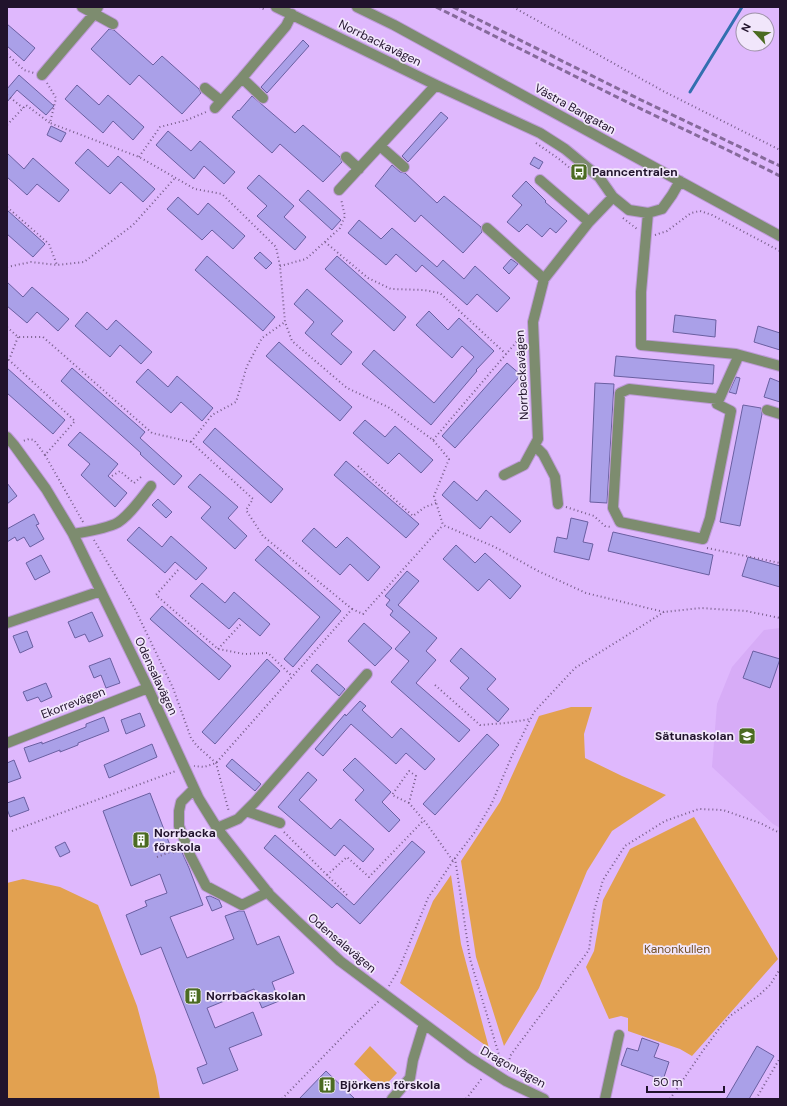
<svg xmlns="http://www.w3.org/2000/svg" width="787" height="1106" font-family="'DM Sans',sans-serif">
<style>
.built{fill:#d7acf7}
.green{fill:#e2a150}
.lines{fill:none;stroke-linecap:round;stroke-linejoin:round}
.stream{stroke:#336fb0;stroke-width:3}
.building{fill:#aaa0e8;stroke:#6a5fa1}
.minor-casing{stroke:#bd9ad7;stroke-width:12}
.path{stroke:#785e8b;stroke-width:2;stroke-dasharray:1 3;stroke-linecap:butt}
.minor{stroke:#7d8c6f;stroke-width:10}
.rail{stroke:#866a9b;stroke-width:3;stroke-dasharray:6 3;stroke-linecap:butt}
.labels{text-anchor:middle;stroke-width:3.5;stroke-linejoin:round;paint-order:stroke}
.street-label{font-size:12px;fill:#21132c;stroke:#f1e6fb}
.poi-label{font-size:12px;font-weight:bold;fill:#21132c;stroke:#f1e6fb;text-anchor:start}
.park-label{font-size:12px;fill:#725027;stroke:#f1e6fb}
</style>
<rect width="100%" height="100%" fill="#dfb8fd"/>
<path class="built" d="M780 628V828L773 824 712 767 717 704 732 667 764 630Z"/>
<path class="green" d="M571 707H592L584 734 585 758 622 776 666 795 612 831 587 871 539 988 504 1046 476 957 461 861 500 802 539 716Z
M694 817 778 959 692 1056 680 1049 628 1031V1018L621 1016 609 1019 586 967 594 951 603 900 630 849Z
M451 875 461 944 489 1048 400 983 433 901Z
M23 879 60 887 98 905 137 1006 156 1076 160 1099H7V883Z
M370 1046 397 1073 381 1090 354 1064Z"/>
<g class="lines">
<path class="stream" d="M690 92 742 7"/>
</g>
<path class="building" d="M7 24 35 48 24 61 7 46Z
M109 29 114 30 153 65 162 56 199 89 201 93 182 114 139 75 130 85 91 49Z
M303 40 309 46 267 93 261 87Z
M19 75 54 106 46 115 17 90 7 102V89Z
M77 85 99 105 108 95 144 127 133 140 113 121 103 133 65 99Z
M252 96 295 133 303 125 340 157 342 162 323 182 280 144 272 153 232 117 238 110 239 111Z
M441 112 448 118 408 162 402 156Z
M51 126 66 133 61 142 47 135Z
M168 131 191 151 200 141 235 172 224 184 204 166 194 179 156 145Z
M88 149 108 167 118 156 155 189 143 202 121 182 110 194 75 163Z
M7 153 24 169 33 158 69 190 59 202 37 184 27 195 7 177Z
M534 157 543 162 539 169 530 164Z
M392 165 400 172 405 173 437 203 444 196 481 227 482 232 463 253 421 215 415 222 375 186Z
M259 175 294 206 284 217 306 237 295 250 257 216 267 206 247 188Z
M526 181 546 201 545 202 567 221 556 233 550 228 542 237 527 224 519 232 507 222 522 205 512 196Z
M308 190 341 220 332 230 299 200Z
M178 197 198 215 208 203 245 236 233 249 212 230 202 240 167 209Z
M7 210 45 244 33 257 7 234Z
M359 220 381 239 392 228 437 267 443 260 464 279 475 266 510 298 497 312 477 294 467 305 422 265 416 272 396 254 386 265 348 233Z
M260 252 272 263 266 269 254 258Z
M207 256 275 317 263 331 195 270Z
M337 256 406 317 394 331 325 269Z
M511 259 518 264 509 274 503 268Z
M7 282 23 297 32 287 69 319 58 331 37 312 27 323 7 306Z
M307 289 343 321 331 334 352 352 341 365 305 333 314 322 294 304Z
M429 311 448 330 459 318 494 351 476 370 477 371 431 425 362 364 374 350 434 403 474 357 462 346 452 358 416 325Z
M87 312 107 330 116 320 152 352 141 364 120 345 110 357 75 326Z
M675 315 716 320 715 337 673 332Z
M758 326 780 333V350L754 342Z
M279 342 352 407 340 421 266 356Z
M616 356 714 365 713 384 614 376Z
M507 363 521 375 455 448 442 436Z
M7 368 65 420 53 434 7 393Z
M72 368 145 432 140 438 182 476 174 485 140 454 141 453 61 381Z
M148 369 168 387 177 376 213 408 202 421 181 402 171 413 136 382Z
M736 377 740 378 736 394 729 392Z
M770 378 780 382V402L764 397Z
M595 383 614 384 607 503 590 502Z
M743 405 761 408 762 414 740 526 720 522Z
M365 420 385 437 395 426 433 460 421 473 399 453 388 464 353 433Z
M215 428 283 489 271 503 203 442Z
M80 432 118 464 108 476 127 493 115 507 81 475 90 464 68 445Z
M346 461 419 524 406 538 334 475Z
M200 474 238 507 228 518 247 536 235 549 201 518 211 507 188 487Z
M454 481 477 501 486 490 521 521 510 533 491 516 480 529 442 495Z
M7 483 17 496 7 504Z
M158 499 172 512 166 518 152 505Z
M34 514 39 524 36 525 44 539 30 547 24 537 17 541 15 537 7 542V529Z
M571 518 588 522 583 542 593 544 589 560 554 552 557 537 567 539Z
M139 527 162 547 171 536 207 568 196 580 175 562 165 573 127 540Z
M314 528 336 548 347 537 380 567 368 581 350 564 340 575 302 541Z
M613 532 713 555 709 575 608 551Z
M456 545 475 563 485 553 521 586 510 599 489 579 478 591 443 559Z
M268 546 341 611 293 667 284 659 320 617 255 560Z
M41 555 50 572 35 580 26 563Z
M748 557 780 566V587L742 576Z
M407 571 419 581 398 605 437 638 426 651 436 660 416 683 470 730 459 742 391 682 409 661 395 649 410 632 390 615 393 611 386 605 390 600 385 596Z
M202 583 225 603 234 592 270 624 260 636 239 618 229 629 190 596Z
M162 606 231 666 219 680 150 619Z
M92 612 103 636 89 642 85 634 75 638 68 622Z
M364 623 392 648 375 666 348 641Z
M27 631 33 647 20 653 13 636Z
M461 648 496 679 487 689 509 709 498 722 460 688 469 678 450 661Z
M753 651 780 659 770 688 743 678Z
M110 658 120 683 106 688 101 675 94 678 89 666Z
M267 659 280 671 215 744 202 732Z
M317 664 345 689 339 696 311 671Z
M46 683 52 697 41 702 38 697 27 701 23 692Z
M360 701 366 706 362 710 392 738 401 728 435 759 425 770 406 753 396 764 351 724 323 756 315 749 345 714 346 716Z
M140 713 145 726 126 734 121 720Z
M104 717 109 731 78 743V745L60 752V750L29 762 24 748 42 742V744L86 727V724Z
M487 734 499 745 435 815 423 804Z
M152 744 157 757 109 778 104 765Z
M355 758 391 792 382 802 400 820 389 832 355 800 364 790 343 770Z
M232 759 261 784 255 791 226 766Z
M14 760 21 778 7 783V763Z
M308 772 317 780 299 800 331 829 340 819 374 849 363 862 344 845 335 856 278 807Z
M150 793 173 853 181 850 189 868 203 905 170 917 187 958 234 939 225 916 239 911H244L257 945 279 936 294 973 272 982 279 1001 262 1008 254 989 207 1008 215 1028 253 1012 262 1035 229 1048 238 1070 203 1084 197 1068 207 1064 161 947 141 955 126 915 147 906 145 901 167 893 160 874 131 886 103 811Z
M24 797 29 810 10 817 7 809V803Z
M275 835 354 905 412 841 425 852 360 924 337 903 332 908 264 848Z
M65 842 70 852 60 857 55 847Z
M210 896 219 900 222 907 212 911 206 897Z
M642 1038 659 1044 654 1057 669 1062 663 1080 621 1065 627 1048 638 1051Z
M757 1046 774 1056 749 1099H726Z
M326 1071 355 1099H299Z"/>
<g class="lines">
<g class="minor-casing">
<path id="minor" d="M82 7 113 24
M276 7 436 85 540 133 565 149 599 177 613 197 629 210 648 213 662 209 672 195 680 181
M357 7 394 25 780 236
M42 75 64 49 94 14 98 7
M242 78 263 98
M205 88 221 101
M215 108 242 78 286 26 292 14
M380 146 404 167
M346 157 359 169
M540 180 589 222
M339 190 436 85
M648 213 641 292V345L736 354 780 366
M487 228 544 279
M719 399 629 389 620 393 613 508 620 522 703 539 710 518 731 411 717 404 739 355
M767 410 780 414
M7 437 14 445 46 489 73 534 148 688 199 799 217 828 246 865 270 895 297 921 340 961 470 1058 506 1081 544 1099
M535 446 543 454 555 477 558 504
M504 475 524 465 538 439 533 322 544 279 589 222 613 197
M73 534C86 532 103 529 115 524 127 519 143 496 151 486
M7 623 101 591
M7 743 148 688
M194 789 181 802 179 811V826L190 855 206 886 242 905 268 892
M246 811 280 823
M217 828 238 819 255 802 367 674
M392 1099 410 1078 413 1060 424 1024
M605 1099 619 1035"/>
</g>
<path class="path" d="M259 7 266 10
M513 7 663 91 780 150
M7 54 24 70 34 73
M47 83 56 98 50 123 139 157 195 189 222 194 276 247 280 266 285 322 292 341 347 388 388 407 433 440 449 459 434 496 443 525 495 547 538 571 586 593 664 612 701 608 746 611 780 618
M7 95 23 108
M7 125 26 105 50 123
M536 143 559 159 577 174
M139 157 160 127 187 120 206 112
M7 207 49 244 57 265
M623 218 637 229
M655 235 667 231 691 213 700 211 712 215 780 251
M325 242 368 278 391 289 424 290 440 293 506 354
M280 266 306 259 340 228 345 216 341 199
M7 267 31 262 57 265 84 262 133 225 175 178
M7 327 18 337H43L152 433 191 442 253 499 246 510 263 536 352 609 216 763 204 767 194 766
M18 337 9 360 75 421 45 455 34 440 29 439 23 441
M433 440 524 333
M191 442 212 415 236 402 247 366 262 338 285 322
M45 455 83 522
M358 466 413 516 425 507 436 503
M112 476 120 471 134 483 141 477
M566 507 594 516 605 526 611 527
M94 540 134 607 173 688 191 738 197 746 216 763 229 812
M707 548 780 563
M178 570 156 595 218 649 244 654 268 653 292 676
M352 609 363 614 443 525
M218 649 241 624
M435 685 480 725 506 723 531 719
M409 803 392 795 409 771 416 776 409 803 426 823 453 861
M12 831 176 771
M284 832 348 896
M157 857 178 849
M455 858 470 959 503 1068
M327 875 347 857 369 877 424 820
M389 986 399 969 428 898 455 858 475 832 492 803 511 758 534 712 575 668 664 612
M508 1071 510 1056 589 950 594 911 603 880 625 846 665 821 699 809 723 810 760 823 780 833
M282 1099 350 1029 379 1001
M466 1099 483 1077
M670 1099 702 1052 719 1029 730 1016 758 996 770 985 780 969
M756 1099 780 1058"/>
<use href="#minor" class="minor"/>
<path class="rail" d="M436 7C503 40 570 74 637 107 685 130 733 152 780 176
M453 7 641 100 780 166"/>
</g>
<defs>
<g id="bus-square" transform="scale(0.9)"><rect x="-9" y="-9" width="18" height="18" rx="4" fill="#4b6b21" stroke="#f1e6fb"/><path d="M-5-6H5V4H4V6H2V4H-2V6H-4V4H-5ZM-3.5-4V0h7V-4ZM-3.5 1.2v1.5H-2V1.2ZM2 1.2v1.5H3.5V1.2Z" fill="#fff"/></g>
<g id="school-square" transform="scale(0.9)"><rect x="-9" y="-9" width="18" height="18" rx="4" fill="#4b6b21" stroke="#f1e6fb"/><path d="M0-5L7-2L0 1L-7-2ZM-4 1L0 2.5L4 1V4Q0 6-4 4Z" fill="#fff"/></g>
<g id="building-square" transform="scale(0.9)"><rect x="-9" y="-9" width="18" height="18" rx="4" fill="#4b6b21" stroke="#f1e6fb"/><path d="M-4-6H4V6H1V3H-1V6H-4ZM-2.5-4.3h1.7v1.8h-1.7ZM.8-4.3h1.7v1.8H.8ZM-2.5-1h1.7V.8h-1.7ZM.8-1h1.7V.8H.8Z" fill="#fff"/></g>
</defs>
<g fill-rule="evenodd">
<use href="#bus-square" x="579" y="172"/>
<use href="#school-square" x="747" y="736"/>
<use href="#building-square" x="141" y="840"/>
<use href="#building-square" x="193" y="996"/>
<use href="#building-square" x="327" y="1085"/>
</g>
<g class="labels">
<g class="street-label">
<text transform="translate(380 43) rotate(26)" y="4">Norrbackavägen</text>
<text transform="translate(575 109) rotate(29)" y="4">Västra Bangatan</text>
<text transform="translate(522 375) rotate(-93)" y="4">Norrbackavägen</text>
<text transform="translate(156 676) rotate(65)" y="4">Odensalavägen</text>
<text transform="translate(73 703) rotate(-21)" y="4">Ekorrevägen</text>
<text transform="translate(342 943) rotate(40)" y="4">Odensalavägen</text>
<text transform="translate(513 1067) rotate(29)" y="4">Dragonvägen</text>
</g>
<g class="poi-label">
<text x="592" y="176">Panncentralen</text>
<text x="734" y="740" text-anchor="end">Sätunaskolan</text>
<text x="154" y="837">Norrbacka<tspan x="154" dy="14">förskola</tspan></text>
<text x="206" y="1000">Norrbackaskolan</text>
<text x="340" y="1089">Björkens förskola</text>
</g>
<g class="park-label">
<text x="677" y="953">Kanonkullen</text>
</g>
</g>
<rect width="787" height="1106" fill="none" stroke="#21132c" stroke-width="16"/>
<g transform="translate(755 32) rotate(296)"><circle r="19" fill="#f1e6fb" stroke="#9e92a8"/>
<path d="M0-3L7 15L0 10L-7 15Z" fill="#4b6b21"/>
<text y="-6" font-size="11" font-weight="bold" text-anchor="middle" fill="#21132c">N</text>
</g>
<path d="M647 1086v6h77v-6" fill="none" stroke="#21132c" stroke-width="2"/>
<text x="653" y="1086" font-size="12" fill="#21132c" stroke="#f1e6fb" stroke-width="3" paint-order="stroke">50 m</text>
</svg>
